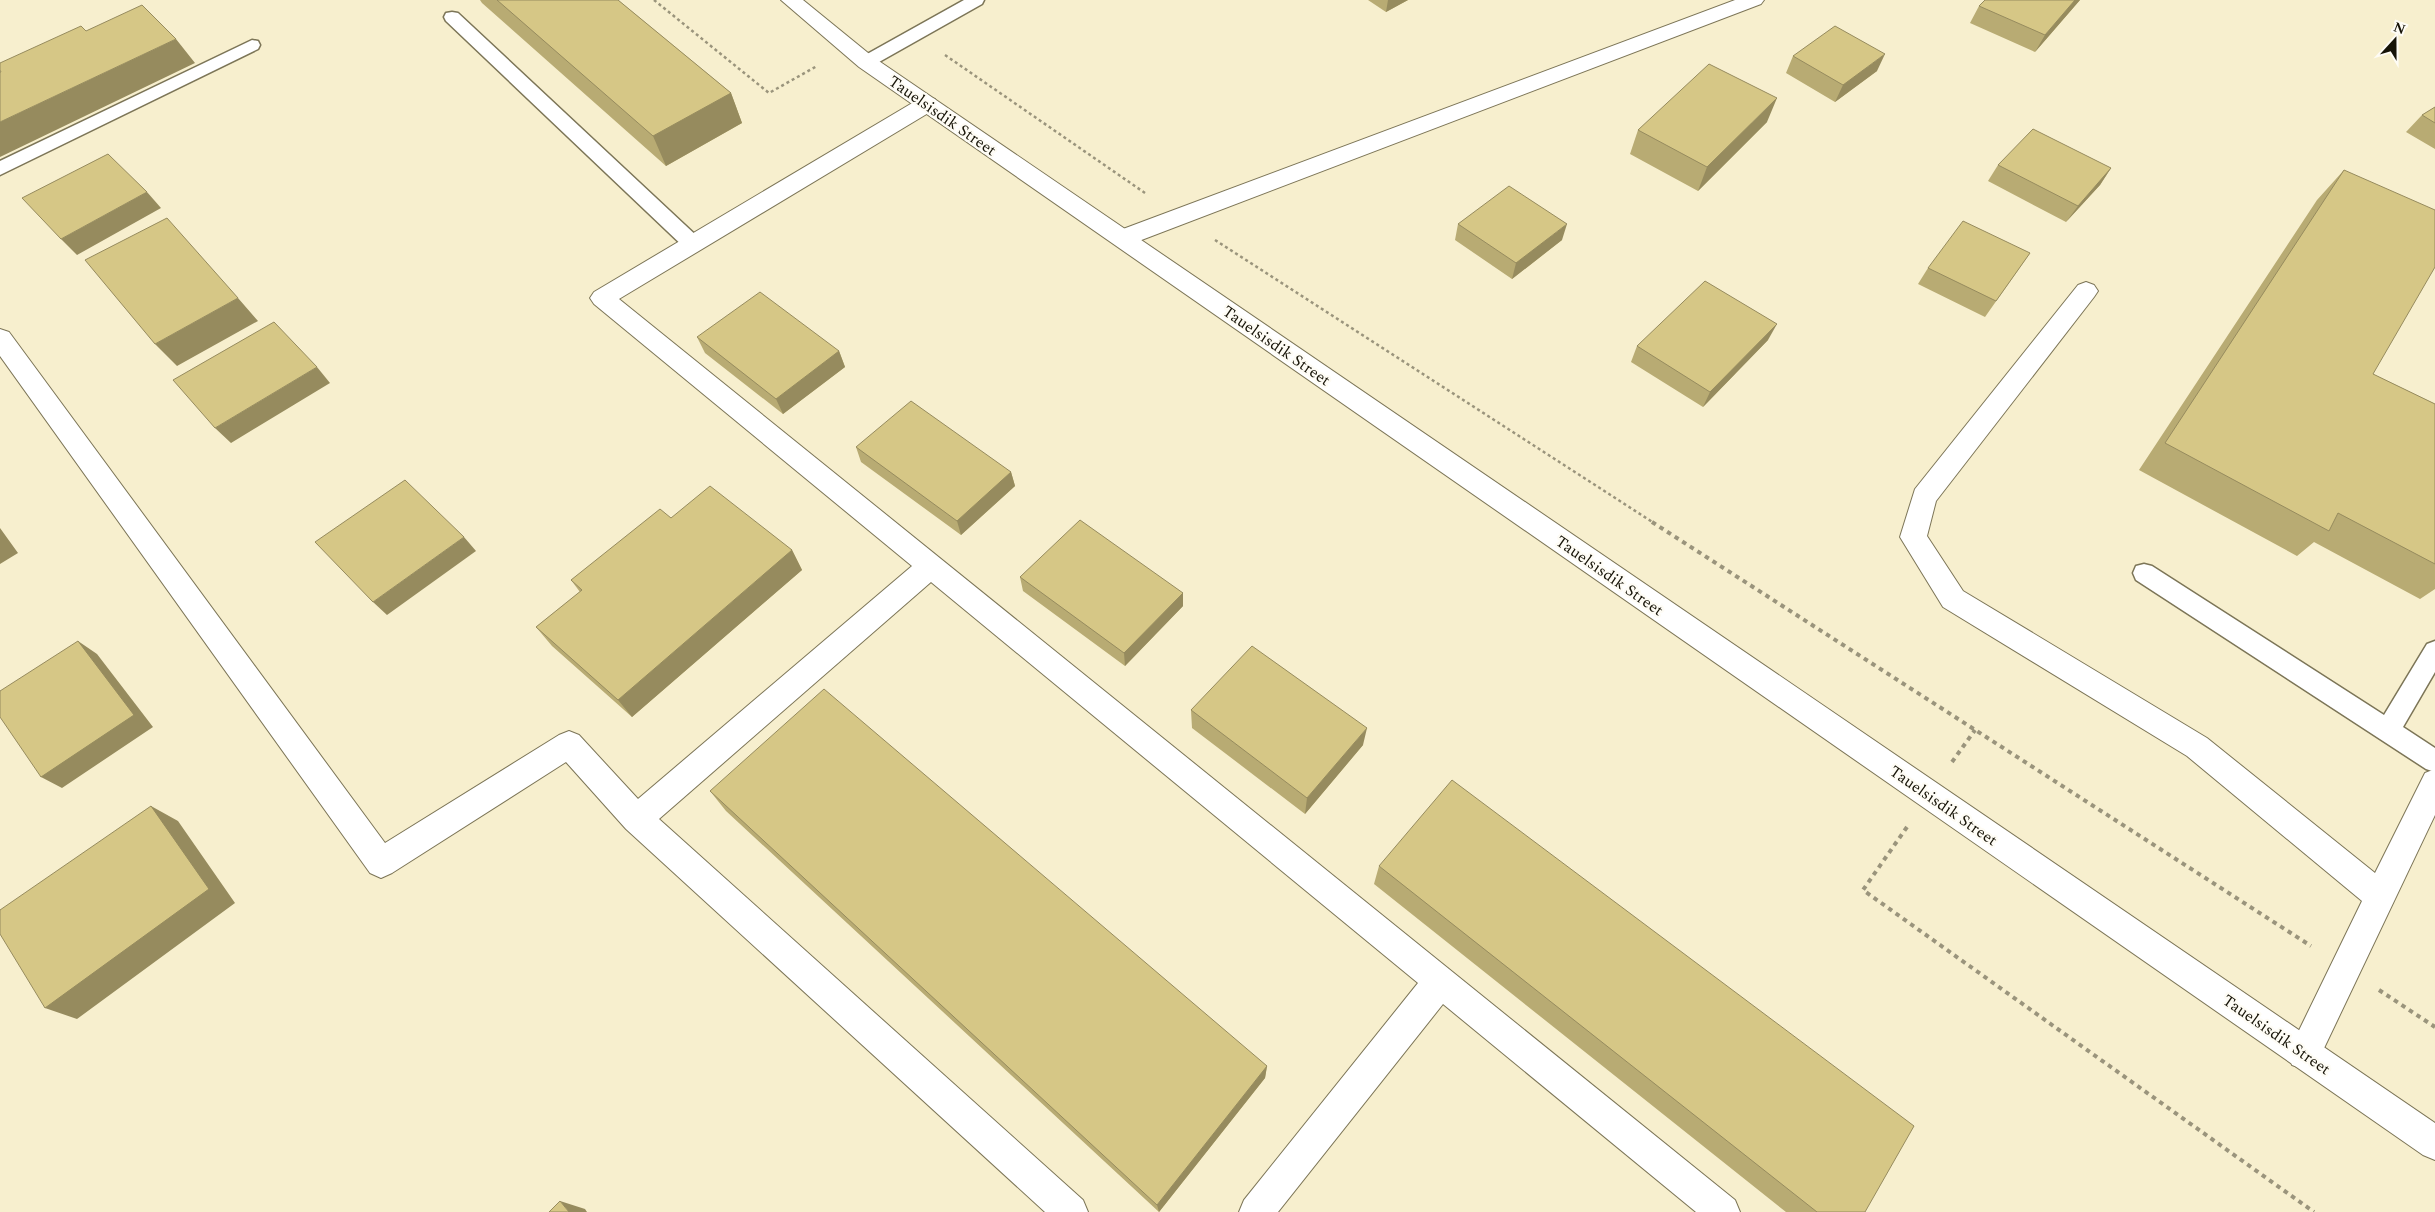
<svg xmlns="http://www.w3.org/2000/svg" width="2435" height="1212" font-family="Spectral,serif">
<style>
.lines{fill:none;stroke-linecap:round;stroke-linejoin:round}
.lane-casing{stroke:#7c7557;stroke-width:3}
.street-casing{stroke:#7c7557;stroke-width:2}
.secondary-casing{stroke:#7c7557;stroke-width:2}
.path-far1{stroke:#9a947c;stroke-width:2.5;stroke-dasharray:3 3;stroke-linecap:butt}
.path{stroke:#9a947c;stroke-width:4;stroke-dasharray:4.5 4.5;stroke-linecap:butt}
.lane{fill:#fff;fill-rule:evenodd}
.street{fill:#fff;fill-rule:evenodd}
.secondary{fill:#fff;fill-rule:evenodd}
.wall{fill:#b8ab73}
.shaded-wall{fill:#968b5e}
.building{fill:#d6c786;stroke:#968b5e}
.labels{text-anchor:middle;stroke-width:4.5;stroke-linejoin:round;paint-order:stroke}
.street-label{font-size:16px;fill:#161307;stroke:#fefcf5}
</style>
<rect width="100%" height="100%" fill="#f7efce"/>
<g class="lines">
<g class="lane-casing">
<path id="lane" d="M964 0H984L982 4 872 66H860L857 62 860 58Z
M452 12 458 13 700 239 702 244 700 249 693 251 686 249 446 21 444 17 446 13Z
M252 40 258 41 260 45 258 49 0 175V161Z
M2144 564 2152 566 2384 715 2427 644 2435 641V672L2403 727 2435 748V772L2426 769 2136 580 2133 573 2136 566Z"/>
</g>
<g class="street-casing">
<path id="street" d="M1735 0H1764L1761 4 1131 244 1123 246 1115 244 1112 238 1115 232Z
M927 97 935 99 938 104 935 109 619 299 1735 1200 1740 1212H1696L1443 1004 1278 1212H1239L1244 1200 1418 983 931 582 659 819 1083 1200 1088 1212H1045L626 829 566 762 392 873 381 878 370 873 0 356V329L9 332 385 843 559 735 569 731 579 735 638 799 912 566 594 304 590 298 594 292 919 99Z
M2086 282 2094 285 2098 291 2094 297 1936 501 1927 536 1963 591 2207 738 2375 873 2425 773 2435 769V815L2316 1065 2304 1069 2292 1065 2288 1053 2362 901 2187 756 1943 607 1900 537 1915 489 2078 285Z"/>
</g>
<g class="secondary-casing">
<path id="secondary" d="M781 0H803L873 57 2435 1123V1160L2423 1155 859 67Z"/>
</g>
<path class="path-far1" d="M654 0 769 93 817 66
M945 55 1145 193
M1215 240 1654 523"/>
<path class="path" d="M1652 522 2311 946
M1952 762 1975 730
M1907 827 1863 890 2314 1212
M2379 990 2435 1027"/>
<use href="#lane" class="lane"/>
<use href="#street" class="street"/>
<use href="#secondary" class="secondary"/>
</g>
<path class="wall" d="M480 0H618L731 93 742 123 666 166 482 3Z
M1368 0H1408L1386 12Z
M1985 0H2080L2035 52 1970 23 1979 6Z
M1793 56 1877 71 1835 102 1786 73Z
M2435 107V149L2406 132 2422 115Z
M1767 122 1698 191 1630 154 1638 130Z
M1998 165 2111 168 2100 185 2066 222 1988 181Z
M2344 170 2373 374 2435 404V589L2420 599 2314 542 2297 556 2139 470 2317 200Z
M1458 224 1562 240 1512 279 1455 240Z
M2030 253 1985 317 1918 284 1928 268Z
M697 337 839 351 845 367 783 414 705 353Z
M1768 340 1703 407 1631 362 1637 346Z
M856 447 1011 472 1015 486 961 535 861 462Z
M671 518 792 550 802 570 632 717 552 646 536 627 580 592 571 580Z
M1020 577 1183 593V606L1125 666 1023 591Z
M1191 710 1363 745 1305 814 1192 728Z
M710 791 1267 1066 1265 1078 1159 1212 726 811Z
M1379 866 1865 1212H1786L1374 884Z"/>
<path class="shaded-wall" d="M1388 0H1408L1386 12Z
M2075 0H2080L2035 52 2045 35Z
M176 39 195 63 0 157V122Z
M1885 54 1877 71 1835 102 1843 85Z
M731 93 742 123 666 166 653 136Z
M1777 98 1767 122 1698 191 1707 167Z
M2111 168 2100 185 2066 222 2078 206Z
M147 192 161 208 77 255 61 239Z
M1567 224 1562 240 1512 279 1516 263Z
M238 298 258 321 177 366 155 344Z
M1777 324 1768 340 1703 407 1710 392Z
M839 351 845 367 783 414 776 399Z
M317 367 330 383 231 443 215 428Z
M1011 472 1015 486 961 535 957 521Z
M0 528 18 553 0 564Z
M464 537 476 551 387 615 373 602Z
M792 550 802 570 632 717 618 700Z
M1183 593V606L1125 666 1124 653Z
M78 641 97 654 153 727 62 788 41 777Z
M1367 728 1363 745 1305 814 1307 798Z
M151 806 178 821 235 903 77 1019 45 1008Z
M1267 1066 1265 1078 1159 1212 1157 1205Z
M560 1201 585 1209 587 1212H569Z"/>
<path class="building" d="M497 0H618L731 93 653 136Z
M1985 0H2075L2045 35 1979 6Z
M142 5 176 39 0 122V72H1L0 70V63L81 26 86 31Z
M1835 26 1885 54 1843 85 1793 56Z
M1709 64 1777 98 1707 167 1638 130Z
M2435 107V123L2422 115Z
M2033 129 2111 168 2078 206 1998 165Z
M108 154 147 192 61 239 22 198Z
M2344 170 2435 210V267L2373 374 2435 404V564L2338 513 2329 531 2165 443Z
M1509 186 1567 224 1516 263 1458 224Z
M167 218 238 298 155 344 85 260Z
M1963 221 2030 253 1996 301 1928 268Z
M1705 281 1777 324 1710 392 1637 346Z
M760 292 839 351 776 399 697 337Z
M274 322 317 367 215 428 173 380Z
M911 401 1011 472 957 521 856 447Z
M405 480 464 537 373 602 315 542Z
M710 486 792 550 618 700 536 627 582 590 571 580 660 509 671 518Z
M1080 520 1183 593 1124 653 1020 577Z
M78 641 134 715 41 777 0 717V691Z
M1252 646 1367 728 1307 798 1191 710Z
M824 689 1267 1066 1157 1205 710 791Z
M1452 780 1914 1126 1865 1212H1817L1379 866Z
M151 806 209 889 45 1008 0 934V910Z
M560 1201 569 1212H549Z"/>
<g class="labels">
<g class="street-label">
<text transform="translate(943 115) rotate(35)" y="6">Tauelsisdik Street</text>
<text transform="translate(1277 345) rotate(35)" y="6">Tauelsisdik Street</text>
<text transform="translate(1610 575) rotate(35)" y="6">Tauelsisdik Street</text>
<text transform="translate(1944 805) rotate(35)" y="6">Tauelsisdik Street</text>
<text transform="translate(2277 1034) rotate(35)" y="6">Tauelsisdik Street</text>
</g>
</g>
<g transform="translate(2395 40) rotate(21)" stroke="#fefcf5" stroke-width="4" paint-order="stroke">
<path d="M0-4L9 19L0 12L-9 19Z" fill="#161307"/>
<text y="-8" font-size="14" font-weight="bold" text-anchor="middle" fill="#161307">N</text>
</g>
</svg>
